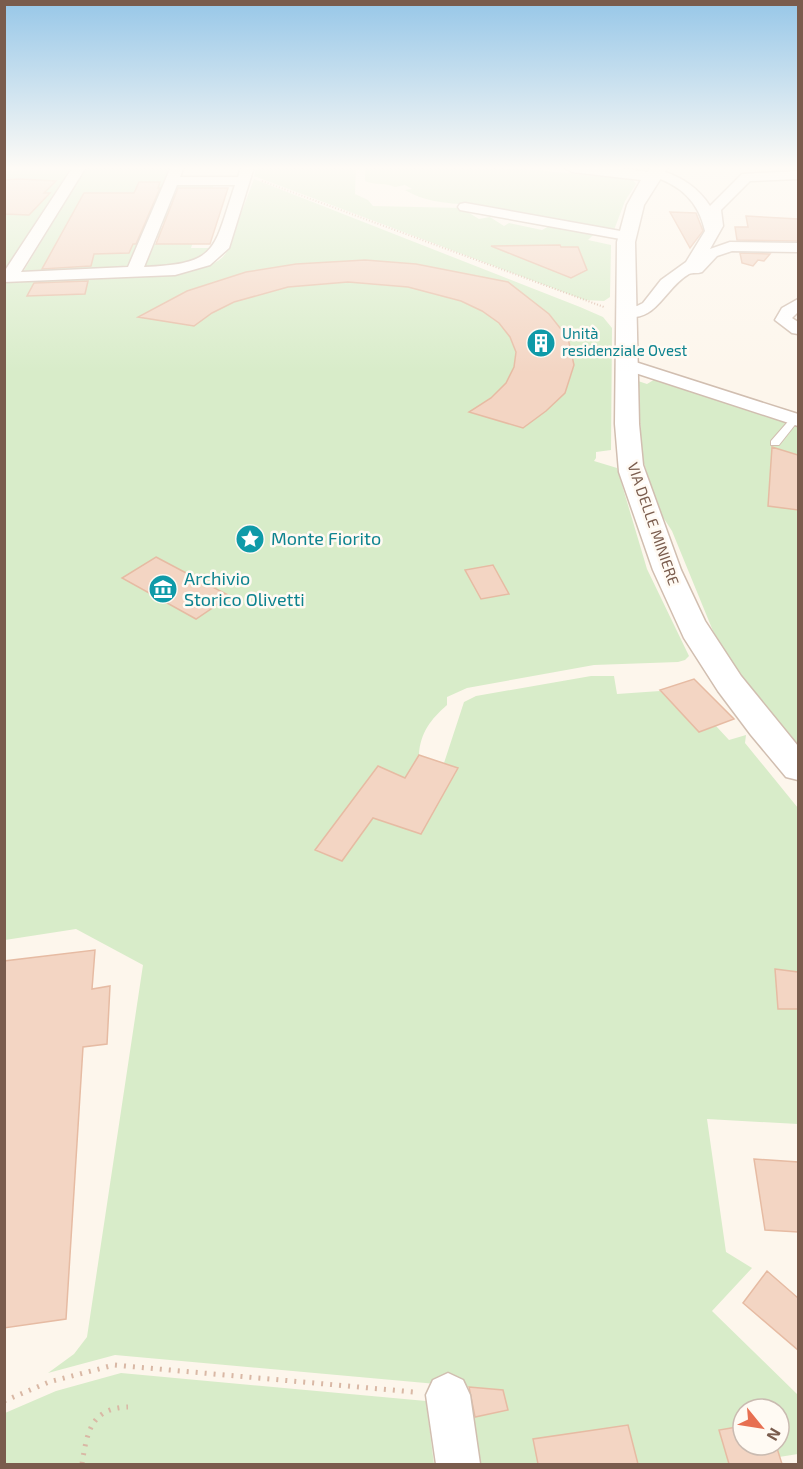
<svg xmlns="http://www.w3.org/2000/svg" width="803" height="1469" font-family="'Exo 2',sans-serif">
<style>
.green{fill:#d8ecc9}
.building{fill:#f3d5c3;stroke:#e6bba3;stroke-width:1.5}
.lines{fill:none;stroke-linecap:round;stroke-linejoin:round}
.service-casing{stroke:#d1beb0;stroke-width:2}
.minor-casing{stroke:#d1beb0;stroke-width:3}
.tertiary-casing{stroke:#d1beb0;stroke-width:3}
.path-far1{stroke:#d9b8a5;stroke-width:2;stroke-dasharray:1 2;stroke-linecap:butt}
.path{stroke:#d9b8a5;stroke-width:5;stroke-dasharray:2 7;stroke-linecap:butt}
.service{fill:#fff;fill-rule:evenodd}
.minor{fill:#fff;fill-rule:evenodd}
.tertiary{fill:#fff;fill-rule:evenodd}
.labels{text-anchor:middle;stroke-width:5;stroke-linejoin:round;paint-order:stroke}
.far-culture-label{font-size:15px;fill:#0d838f;stroke:#fffaf3;text-anchor:start}
.far-street-label{font-size:15px;fill:#7a5c4d;stroke:#fffaf3}
.culture-label{font-size:18px;fill:#0d838f;stroke:#fffaf3;text-anchor:start}
</style>
<rect width="100%" height="100%" fill="#fdf6ec"/>
<path class="green" d="M86 168H173L130 268 23 272Z
M256 168H356L355 194 368 200 373 206 461 208 479 219 490 217 504 226 509 223 542 230 551 225 595 233 588 240 611 245 610 297 604 301 585 300 254 176Z
M365 168 526 169 625 179 633 180 636 184 625 201 614 230C570 222 526 213 481 207 454 202 430 205 405 190L412 189 405 185 395 187C385 182 376 186 365 181Z
M72 169 5 273 4 171Z
M254 179 580 307 603 317 612 328 611 450 596 452V458L594 461 617 468 647 569 689 656 685 660 678 662 594 665 467 688 447 697V705C431 719 420 733 419 755L444 763 464 702 476 696 591 676H614L617 694 660 691 699 732 716 726 729 740 746 735 745 743 798 808V1124L707 1119 726 1252 752 1268 712 1311 798 1395V1454L779 1457 776 1445H779V1409H743V1426L719 1430 729 1464H478L469 1418 507 1410 503 1390 115 1355 48 1373 74 1354 87 1337 143 965 76 929 5 940 4 280 192 270C204 267 219 264 226 253Z
M178 182 214 184 204 210H221L219 218H201L191 248H209L205 257 191 263 143 268 153 244H166L167 238H155L159 228H172L173 223H161L168 206H180L181 201H170L174 193 185 192 187 188H176Z
M657 378 798 423V745L743 680 713 631 672 531 659 511 642 457 638 381 647 384Z
M121 1373 426 1401 434 1464H5V1413L56 1391Z"/>
<path class="building" d="M19 179 56 181 44 193H50L29 215 4 214V180Z
M139 182H160L158 188H160L136 244H133L129 253 94 254 91 266 42 269 84 193H134Z
M178 188H228L210 244H156Z
M670 212 696 213 703 231 690 248Z
M746 216 798 219V241L737 240 735 227H748Z
M560 245 561 247H578L587 270 571 278 491 246Z
M740 253 770 254 764 261 758 260 753 266 742 263Z
M365 260 416 264 508 282 549 314 568 338 574 365 565 393 546 411 523 428 469 412 491 398 506 383 514 367 516 352 510 337 499 323 482 311 461 301 408 287 348 282 288 287 234 302 212 313 194 326 138 317 187 291 246 272 296 264Z
M88 281 85 294 27 296 34 283Z
M772 447 798 455V510L768 506Z
M156 557 207 584 230 596 196 619 122 578Z
M493 565 509 594 481 599 465 570Z
M694 679 734 719 699 732 660 690Z
M419 755 458 768 421 834 373 818 342 861 315 850 378 766 405 778Z
M95 950 92 989 110 986 107 1044 83 1047 66 1319 4 1328V961Z
M775 969 798 972V1009H778Z
M754 1159 798 1162V1232L765 1230Z
M767 1271 798 1298V1350L743 1303Z
M469 1387 503 1390 508 1410 475 1417Z
M628 1425 638 1464H538L533 1439Z
M743 1426V1445H776L782 1464H729L719 1430Z"/>
<g class="lines">
<g class="service-casing">
<path id="service" d="M795 416 798 417V421L779 445H771V441L792 417Z"/>
</g>
<g class="minor-casing">
<path id="minor" d="M73 167H86L21 272 128 267 171 167H184L180 177H238L241 167H254L229 248 210 265 175 275 4 282V272ZM177 185H235C213 250 219 264 144 267Z
M649 167H662V171C682 177 698 188 710 206L742 174 798 171V179L750 181 721 210 723 226 710 249 730 242 798 243V252L732 251 717 256 702 272C697 274 693 272 689 274 662 290 657 325 619 316L617 312 619 308 637 306 643 303 661 280 686 262 705 231C699 202 680 184 651 176Z
M465 203 626 232 633 236 626 240 460 210 458 207 460 204Z
M798 299V312L792 318 798 322V334L792 333 775 320 782 308Z
M626 359 798 414V426L620 368 617 364 620 360Z
M448 1373 463 1380 470 1395 480 1464H436L426 1395 433 1380Z"/>
</g>
<g class="tertiary-casing">
<path id="tertiary" d="M564 167H615L648 172 651 167H668L644 205 635 242 639 424 643 465 681 570 705 621 741 676 798 746V780L786 777 751 735 718 691 684 638 653 570 619 472 615 424 617 242 627 205 641 180 572 172Z"/>
</g>
<path class="path-far1" d="M262 181 604 307"/>
<path class="path" d="M4 1401 49 1382 114 1365 414 1392
M82 1464C87 1432 91 1408 128 1407"/>
<use href="#service" class="service"/>
<use href="#minor" class="minor"/>
<use href="#tertiary" class="tertiary"/>
</g>
<linearGradient id="sky" x2="0" y2="1"><stop stop-color="#97c7e8"/><stop offset="0.45" stop-color="#fefbf6"/><stop offset="1" stop-color="#fefbf6" stop-opacity="0"/></linearGradient>
<rect width="803" height="373" fill="url(#sky)"/>
<defs>
<g id="building-disc" transform="scale(1.5)"><circle r="9.5" fill="#0f9aa8" stroke="#fffaf3"/><path d="M-4-6H4V6H1V3H-1V6H-4ZM-2.5-4.3h1.7v1.8h-1.7ZM.8-4.3h1.7v1.8H.8ZM-2.5-1h1.7V.8h-1.7ZM.8-1h1.7V.8H.8Z" fill="#fff"/></g>
<g id="sight-disc" transform="scale(1.5)"><circle r="9.5" fill="#0f9aa8" stroke="#fffaf3"/><path d="M0-6L1.8-2.2L6-1.7L2.9 1.2L3.7 5.4L0 3.3L-3.7 5.4L-2.9 1.2L-6-1.7L-1.8-2.2Z" fill="#fff"/></g>
<g id="museum-disc" transform="scale(1.5)"><circle r="9.5" fill="#0f9aa8" stroke="#fffaf3"/><path d="M0-6L6-3V-2H-6V-3ZM-5-1h2V3h-2ZM-1-1h2V3h-2ZM3-1h2V3H3ZM-6 4H6V6H-6Z" fill="#fff"/></g>
</defs>
<g fill-rule="evenodd">
<use href="#building-disc" x="541" y="343"/>
<use href="#sight-disc" x="250" y="539"/>
<use href="#museum-disc" x="163" y="589"/>
</g>
<g class="labels">
<g class="far-culture-label">
<text x="562" y="339">Unità<tspan x="562" dy="17">residenziale Ovest</tspan></text>
</g>
<g class="far-street-label">
<text transform="translate(653 524) rotate(71)" y="5">VIA DELLE MINIERE</text>
</g>
<g class="culture-label">
<text x="271" y="545">Monte Fiorito</text>
<text x="184" y="585">Archivio<tspan x="184" dy="21">Storico Olivetti</tspan></text>
</g>
</g>
<rect width="803" height="1469" fill="none" stroke="#7a5c4d" stroke-width="12"/>
<g transform="translate(761 1427) rotate(120)"><circle r="28" fill="#fffaf3" stroke="#cabbb1" stroke-width="1.5"/>
<path d="M0-4.5L10 22L0 15L-10 22Z" fill="#e76f51"/>
<text y="-9" font-size="16" font-weight="bold" text-anchor="middle" fill="#7a5c4d">N</text>
</g>
</svg>
